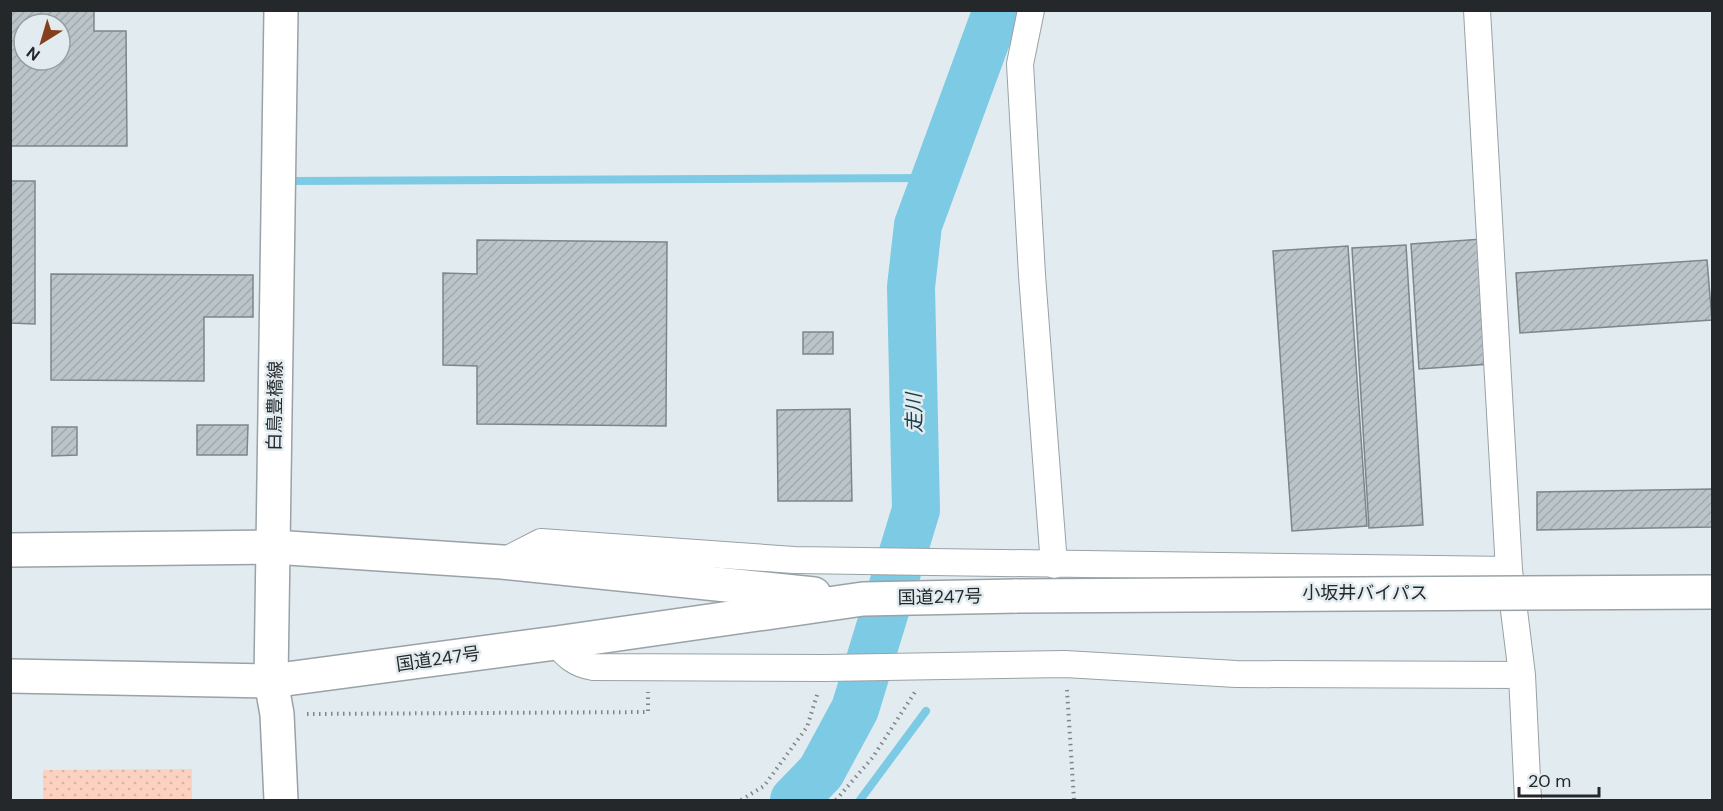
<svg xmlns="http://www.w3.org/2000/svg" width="1723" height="811" font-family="'DM Sans','Noto Sans JP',sans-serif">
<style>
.grass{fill:url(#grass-dots)}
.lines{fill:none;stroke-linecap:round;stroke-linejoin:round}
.stream{stroke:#7dcae4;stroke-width:8}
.river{stroke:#7dcae4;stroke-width:48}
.building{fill:url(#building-hatch);stroke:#7d868a;stroke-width:1.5;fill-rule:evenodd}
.minor-casing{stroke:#99a2a6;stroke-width:28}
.secondary-casing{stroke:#99a2a6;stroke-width:36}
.trunk-casing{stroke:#99a2a6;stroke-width:36}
.path{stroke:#7f8588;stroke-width:4;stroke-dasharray:1.5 4.5;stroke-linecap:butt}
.minor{stroke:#fff;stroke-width:26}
.secondary{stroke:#fff;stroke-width:33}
.trunk{stroke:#fff;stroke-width:33}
.trunk-bridge-casing{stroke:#99a2a6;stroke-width:36;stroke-linecap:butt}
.trunk-bridge{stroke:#fff;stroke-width:33}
.labels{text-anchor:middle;stroke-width:5;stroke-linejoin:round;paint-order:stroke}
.street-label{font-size:18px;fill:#25282a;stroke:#e2ecf0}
.water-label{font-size:20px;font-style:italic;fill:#193d49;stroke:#e2ecf0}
</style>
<defs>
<pattern id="grass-dots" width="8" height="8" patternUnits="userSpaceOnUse" patternTransform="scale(1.5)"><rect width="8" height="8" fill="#fdd1bf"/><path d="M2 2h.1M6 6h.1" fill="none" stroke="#d9b3a4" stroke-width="1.8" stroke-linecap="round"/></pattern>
<pattern id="building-hatch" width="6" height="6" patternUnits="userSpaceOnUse" patternTransform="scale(1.5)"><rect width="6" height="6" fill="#bbc5c9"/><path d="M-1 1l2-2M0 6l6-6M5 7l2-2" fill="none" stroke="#a1a9ad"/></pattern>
</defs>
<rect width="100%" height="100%" fill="#e2ecf0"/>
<path class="grass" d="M192 769V800H43V770Z"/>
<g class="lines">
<path class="stream" d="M293 181 936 178
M860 800 926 711"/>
<path class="river" d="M794 800 821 772 855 709 916 510 911 287 918 225 997 10"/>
</g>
<path class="building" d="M10 10H94V31H126L127 146H10ZM24 24H60V60H24Z
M10 181H35V324L10 323Z
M1483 239 1491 364 1419 369 1411 244Z
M477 240 667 242 666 426 477 424V366L443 365V273L477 274Z
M1406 245 1423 525 1369 528 1352 248Z
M1348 246 1367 526 1292 531 1273 251Z
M1707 260 1712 320 1520 333 1516 273Z
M51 274 253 275V317H204V381L51 380Z
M803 332H833V354H803Z
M850 409 852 501H778L777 410Z
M197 425H248L247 455H197Z
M52 427H77V455L52 456Z
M1712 489V527L1537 530V492Z"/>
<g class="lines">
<g class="minor-casing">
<path id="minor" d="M1031 10 1020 64 1032 275 1054 565
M1477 10 1509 570 1522 675 1528 800
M502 562 541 542 794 560 1509 570
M556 643C567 656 575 664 593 667L826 668 1065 664 1236 674 1522 675"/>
</g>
<g class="secondary-casing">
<path id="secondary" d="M281 10 271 681 277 714 281 800"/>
</g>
<g class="trunk-casing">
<path id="trunk" d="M10 550 273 547 502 562 814 594
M10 676 271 681 556 643 863 599 1017 596"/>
</g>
<path class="path" d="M1067 690 1074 800
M307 714 648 712V692
M741 800 764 786 807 727 818 692
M836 800 873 757 915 692"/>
<use href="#minor" class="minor"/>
<use href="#secondary" class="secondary"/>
<use href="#trunk" class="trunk"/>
<g class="trunk-bridge-casing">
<path id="trunk-bridge" d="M1017 596 1712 592"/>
</g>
<use href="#trunk-bridge" class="trunk-bridge"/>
</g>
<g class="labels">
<g class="street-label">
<text transform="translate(275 406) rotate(-89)" y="6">白鳥豊橋線</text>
<text x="1365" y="599">小坂井バイパス</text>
<text transform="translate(940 597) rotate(-1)" y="6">国道247号</text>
<text transform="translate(438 659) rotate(-8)" y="6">国道247号</text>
</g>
<g class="water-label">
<text transform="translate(914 413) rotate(-91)" y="7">走川</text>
</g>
</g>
<rect width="1723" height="811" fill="none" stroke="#25282a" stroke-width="24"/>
<g transform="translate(42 42) rotate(217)"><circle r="28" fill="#e2ecf0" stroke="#969ea1" stroke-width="1.5"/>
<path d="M0-4.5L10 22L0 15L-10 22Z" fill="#863f1d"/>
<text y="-9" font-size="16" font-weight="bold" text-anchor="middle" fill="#25282a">N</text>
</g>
<path d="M1519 787v9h80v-9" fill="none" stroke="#25282a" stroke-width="3"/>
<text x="1528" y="787" font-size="18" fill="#25282a" stroke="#e2ecf0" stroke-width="4.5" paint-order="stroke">20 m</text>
</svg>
